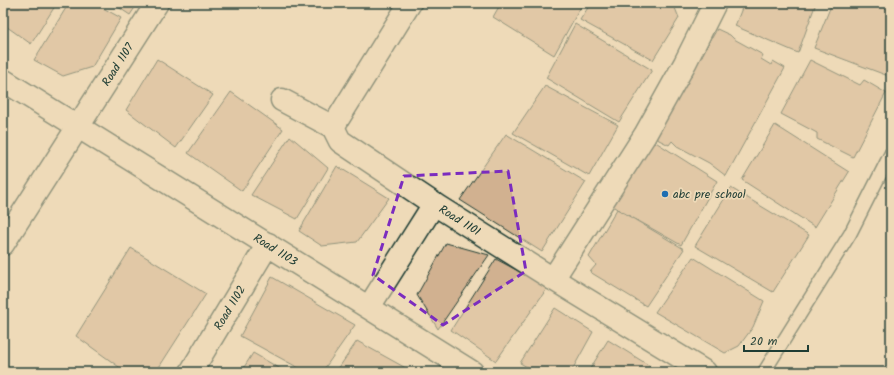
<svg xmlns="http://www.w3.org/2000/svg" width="894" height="375" font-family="Kalam,sans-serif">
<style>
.building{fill:#d1b190;stroke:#1f3d34}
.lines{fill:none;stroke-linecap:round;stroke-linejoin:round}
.service-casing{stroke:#1f3d34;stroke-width:15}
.minor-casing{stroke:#1f3d34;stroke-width:25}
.service{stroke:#eedab8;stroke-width:12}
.minor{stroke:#eedab8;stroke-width:22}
.marked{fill:none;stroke:#7b2cbf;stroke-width:3;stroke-dasharray:8 5;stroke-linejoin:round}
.poi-dot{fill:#1f6fb2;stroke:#eedab8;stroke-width:1.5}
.labels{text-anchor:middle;stroke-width:3.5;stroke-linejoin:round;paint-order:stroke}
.street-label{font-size:12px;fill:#1f3d34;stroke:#eedab8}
.poi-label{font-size:12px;fill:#1f3d34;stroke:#eedab8;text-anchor:start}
</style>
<rect width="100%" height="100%" fill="#eedab8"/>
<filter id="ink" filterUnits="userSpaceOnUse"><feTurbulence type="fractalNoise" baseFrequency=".025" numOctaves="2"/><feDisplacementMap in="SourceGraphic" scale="8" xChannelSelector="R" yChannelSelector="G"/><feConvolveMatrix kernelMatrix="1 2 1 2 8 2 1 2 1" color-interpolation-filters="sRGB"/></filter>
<g filter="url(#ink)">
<path class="building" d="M3 3H57L31 44 3 24Z
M69 3H94L121 18 92 67 63 76 34 60Z
M112 3H138L130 15Z
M501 3H583L554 55 493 17Z
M591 3H673L679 18 653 60 580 20Z
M744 3H816L798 53 735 26Z
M832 3H891V77L814 48Z
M575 24 652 70 619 122 546 78Z
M717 29 730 35 734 39 763 55 761 59 771 65 773 61 785 68 726 176 709 163 677 146 672 141 669 145 655 138Z
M157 59 213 95 176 148 126 110Z
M810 60 860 85 864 80 886 93 853 157 817 139V133L781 114Z
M545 86 618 125 589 176 513 133Z
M231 92 283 129 242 191 188 153Z
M775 125 849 172 815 227 742 180Z
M506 134 586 182 542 252 460 200Z
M290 136 328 168 297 219 251 195Z
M654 141 717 181 681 245 612 206Z
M337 166 389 198 357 242 322 246 299 231Z
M731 188 809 235 773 292 695 246Z
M617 209 684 249 646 306 590 272 596 265 589 257Z
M446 243 489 255 438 329 417 295Z
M131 248 206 294 156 372H126L76 336Z
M693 257 764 301 753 327 739 346 725 353 655 312Z
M496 259 548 287 496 361 451 330Z
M272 277 355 325 322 372H306L240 336Z
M555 308 593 332 571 372H536L520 363Z
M608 340 650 366 646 372H588Z
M357 341 413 372H336Z
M253 353 286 372H241Z"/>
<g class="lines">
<g class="service-casing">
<path id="service" d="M764 372 850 234 891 153"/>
</g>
<g class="minor-casing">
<g id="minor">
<path id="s1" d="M3 80 472 372"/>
<path id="s2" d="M282 100 333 127 340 141 434 204 553 279 705 372"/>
<path d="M333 127 410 3"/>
<path id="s3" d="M3 244 157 3"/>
<path d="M553 279 645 135 685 63 715 3"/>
<path d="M369 307 434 204"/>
<path id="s4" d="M191 372 268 244"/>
</g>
</g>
<use href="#service" class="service"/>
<use href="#minor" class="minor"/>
</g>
</g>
<path d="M0 0H894V375H0ZM508 171 526 271 443 325 373 275 404 176Z" fill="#eedab8" fill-opacity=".55" fill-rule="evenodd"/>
<path class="marked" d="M508 171 526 271 443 325 373 275 404 176Z"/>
<circle class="poi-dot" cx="665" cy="194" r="4"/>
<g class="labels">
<g class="street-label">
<text dy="4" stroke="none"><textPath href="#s3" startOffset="213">Road 1107</textPath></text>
<text dy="4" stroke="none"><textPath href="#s2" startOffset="217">Road 1101</textPath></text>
<text dy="4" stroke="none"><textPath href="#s1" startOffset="321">Road 1103</textPath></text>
<text dy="4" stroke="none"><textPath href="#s4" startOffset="75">Road 1102</textPath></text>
</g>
<g class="poi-label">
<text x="673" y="198">abc pre school</text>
</g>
</g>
<rect width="894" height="375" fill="none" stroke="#eedab8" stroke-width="16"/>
<rect x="8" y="8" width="878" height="359" fill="none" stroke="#1f3d34" stroke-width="1.5" filter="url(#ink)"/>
<path d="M744 345v6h64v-6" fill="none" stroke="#1f3d34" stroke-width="2"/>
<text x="750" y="345" font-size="12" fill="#1f3d34" stroke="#eedab8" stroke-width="3" paint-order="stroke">20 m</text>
</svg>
